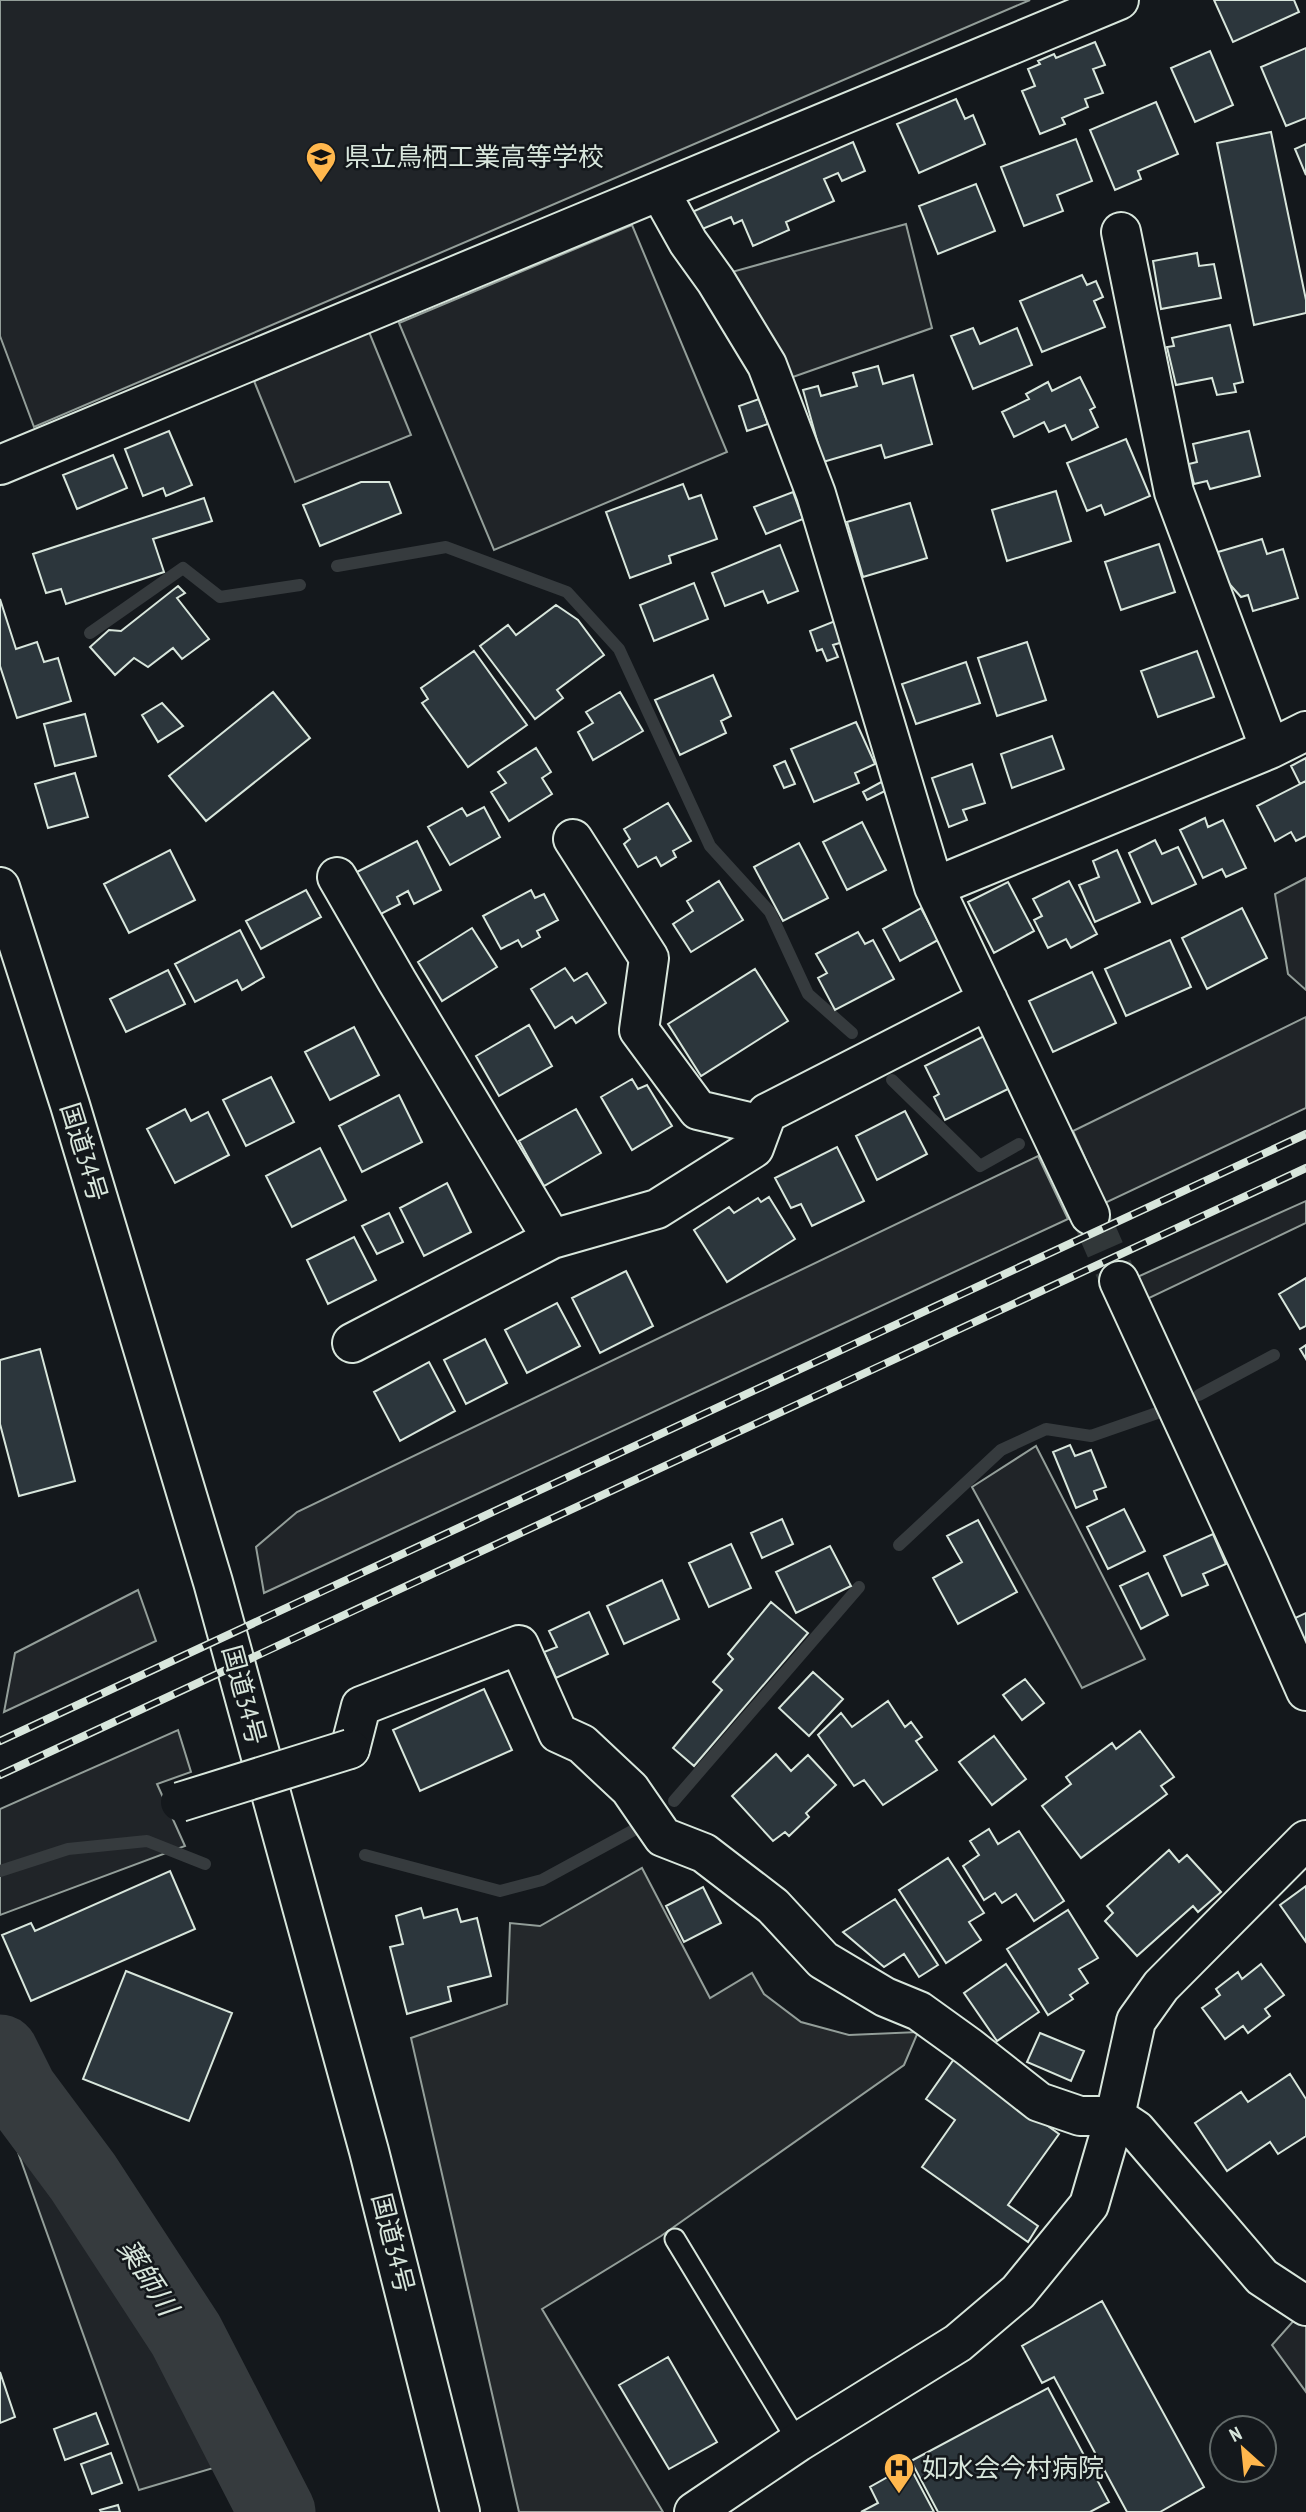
<svg xmlns="http://www.w3.org/2000/svg" width="1306" height="2512" font-family="'PT Sans Narrow','Noto Sans JP',sans-serif">
<style>
.green{fill:#202428;stroke:#939e99;stroke-width:2}
.parking{fill:#24282b;stroke:#939e99;stroke-width:2}
.lines{fill:none;stroke-linecap:round;stroke-linejoin:round}
.stream{stroke:#363b3e;stroke-width:12}
.river{stroke:#363b3e;stroke-width:77}
.building{fill:#2c363c;stroke:#d8e6dc;stroke-width:2}
.minor-tunnel{stroke:#313739;stroke-width:38;stroke-dasharray:38 19;stroke-linecap:butt}
.service-casing{stroke:#d8e6dc;stroke-width:23}
.minor-casing{stroke:#d8e6dc;stroke-width:42}
.trunk-casing{stroke:#d8e6dc;stroke-width:42}
.service{stroke:#14181c;stroke-width:19}
.minor{stroke:#14181c;stroke-width:38}
.trunk{stroke:#14181c;stroke-width:38}
.rail-casing{stroke:#d8e6dc;stroke-width:8}
.rail{stroke:#14181c;stroke-width:5;stroke-dasharray:16;stroke-linecap:butt}
.minor-bridge-casing{stroke:#d8e6dc;stroke-width:42;stroke-linecap:butt}
.minor-bridge{stroke:#14181c;stroke-width:38}
.labels{text-anchor:middle;stroke-width:5;stroke-linejoin:round;paint-order:stroke}
.poi-label{font-size:26px;fill:#d8e6dc;stroke:#14181c;text-anchor:start}
.street-label{font-size:26px;fill:#d8e6dc;stroke:#14181c}
.water-label{font-size:28px;font-style:italic;fill:#d8e6dc;stroke:#14181c}
</style>
<rect width="100%" height="100%" fill="#14181c"/>
<path class="green" d="M0 0H1030L34 427 0 336Z
M906 224 932 328 790 378 728 273Z
M632 225 727 452 494 550 399 323Z
M369 332 411 435 295 482 254 381Z
M1306 878V990L1288 974 1275 894Z
M1306 1017V1108L1105 1203 1073 1131Z
M1038 1156 1068 1219 264 1593 256 1547 297 1512Z
M1306 1201V1223L1145 1300 1135 1278Z
M1036 1446 1145 1659 1082 1688 972 1487Z
M138 1590 156 1641 4 1712 15 1653Z
M178 1730 191 1772 157 1784 185 1846 0 1915V1809Z
M5 2116 153 2322 227 2464 139 2490Z
M1296 2318 1306 2325V2392L1272 2345Z"/>
<path class="parking" d="M642 1868 710 1998 752 1973 764 1994 801 2022 849 2035 918 2032 904 2065 661 2236 542 2309 663 2512H519L411 2038 507 2004 510 1923 540 1926Z"/>
<g class="lines">
<path class="stream" d="M337 566 446 547 567 592 619 649 710 846 770 912 808 994 852 1033
M90 633 183 568 220 597 300 585
M892 1080 980 1166 1019 1144
M1199 1395 1274 1355
M899 1545 1001 1450 1046 1429 1091 1436 1160 1412
M674 1801 859 1587
M365 1855 500 1891 542 1880 632 1831
M0 1871 68 1849 147 1841 205 1864"/>
<path class="river" d="M0 2053 19 2091 83 2177 186 2335 277 2512"/>
</g>
<path class="building" d="M1214 0H1294L1299 12 1233 42Z
M1095 42 1105 65 1093 69 1103 93 1085 99 1088 107 1062 118 1065 124 1040 134 1022 91 1035 86 1028 69 1040 64 1038 61 1054 54 1056 58Z
M1306 48V118L1286 126 1261 67Z
M1210 51 1233 105 1195 122 1171 68Z
M956 99 965 119 973 115 985 144 919 173 897 124Z
M1156 102 1178 154 1138 171 1141 179 1115 190 1090 130Z
M1271 132 1306 300V313L1254 325 1217 143Z
M1076 139 1092 181 1057 195 1063 211 1024 226 1001 167Z
M853 142 865 171 842 181 838 173 824 179 834 201 786 222 789 230 753 246 742 220 734 224 731 217 700 230 692 212Z
M1306 144V175L1295 149Z
M976 184 995 231 938 254 919 206Z
M1197 253 1199 266 1214 264 1221 298 1161 309 1153 261Z
M1082 275 1087 285 1096 281 1103 297 1094 301 1105 327 1042 352 1020 301Z
M1230 325 1243 382 1234 384 1236 392 1217 395 1212 378 1176 385 1167 347 1174 346 1172 338Z
M973 328 980 344 1017 328 1032 365 973 389 951 336Z
M878 366 883 384 913 375 932 444 885 458 881 445 823 462 803 390 818 386 821 396 857 386 853 373Z
M1080 377 1095 407 1090 410 1098 427 1072 440 1065 425 1049 432 1044 422 1014 437 1002 412 1029 399 1026 394 1048 382 1052 391Z
M759 399 768 424 747 431 739 406Z
M169 431 192 485 166 496 163 488 143 496 125 449Z
M1249 431 1260 476 1210 489 1207 481 1194 484 1189 464 1197 462 1193 444Z
M1126 439 1150 496 1105 515 1101 505 1087 511 1067 463Z
M113 455 127 488 77 509 63 475Z
M361 482H389L401 513 320 546 303 505Z
M683 484 689 499 701 495 717 539 669 556 671 563 630 578 606 512Z
M1056 491 1071 541 1007 561 992 510Z
M793 492 803 519 766 534 754 507Z
M204 498 212 521 153 539 164 572 66 604 61 589 46 593 33 554Z
M910 503 927 558 863 577 847 522Z
M1262 539 1267 554 1283 549 1298 598 1253 611 1248 595 1241 597 1225 579 1218 552Z
M1159 544 1175 592 1121 610 1105 562Z
M780 545 798 591 768 603 763 591 725 606 712 573Z
M694 583 708 619 654 641 640 605Z
M178 586 185 593 177 598 209 639 182 659 173 648 148 667 134 658 115 675 90 647 109 630 121 631Z
M0 599 16 649 37 642 44 662 58 658 71 701 17 718 0 666Z
M556 605 578 620 604 655 557 690 563 698 535 719 480 646 508 625 516 635Z
M835 621 843 642 833 645 838 657 827 661 822 649 817 651 810 631Z
M1027 642 1046 700 997 716 978 658Z
M474 651 527 725 468 767 422 703 428 699 421 688Z
M1197 651 1214 697 1158 717 1141 671Z
M966 662 980 703 916 724 902 684Z
M713 675 731 716 721 721 726 733 680 755 655 700Z
M273 692 310 738 206 821 169 776Z
M620 692 643 731 593 760 578 732 593 723 586 712Z
M162 703 183 726 158 742 142 715Z
M85 714 96 756 55 766 44 724Z
M856 722 875 764 855 773 859 783 814 802 791 749Z
M1052 736 1064 769 1012 788 1001 754Z
M536 748 551 772 542 778 552 794 509 821 491 792 506 783 498 772Z
M1306 758V781L1300 784 1291 766Z
M785 761 795 784 784 788 774 766Z
M972 764 985 803 963 810 967 820 949 827 932 778Z
M75 773 88 817 48 828 35 784Z
M885 780 889 789 867 800 863 792Z
M1306 781V836L1296 841 1291 832 1275 841 1257 806Z
M668 803 691 841 673 851 676 857 661 866 656 857 638 867 624 844 630 839 624 829Z
M484 807 500 837 450 865 428 827 462 808 467 816Z
M1205 818 1208 827 1223 820 1246 868 1226 877 1222 869 1203 878 1180 830Z
M862 822 886 870 847 890 823 842Z
M1155 840 1162 854 1178 847 1196 884 1152 904 1129 853Z
M417 841 441 890 414 904 408 891 397 897 400 904 377 916 355 873Z
M799 843 828 898 783 921 754 867Z
M170 850 195 900 129 933 104 884Z
M1117 850 1140 902 1095 922 1079 885 1099 877 1093 861Z
M719 881 743 920 691 952 673 924 693 911 687 901Z
M1069 881 1097 934 1071 948 1066 939 1048 948 1034 920 1042 916 1033 899Z
M1008 882 1034 931 994 953 968 902Z
M306 890 321 917 261 949 246 921Z
M531 890 535 898 544 894 558 920 537 931 540 937 522 947 518 940 501 949 483 916Z
M921 908 938 940 900 961 883 929Z
M1242 908 1267 958 1207 989 1182 938Z
M472 928 497 967 442 1001 418 962Z
M240 930 264 977 242 990 237 980 195 1002 175 964Z
M858 932 865 944 873 940 894 979 835 1010 818 978 827 973 816 954Z
M1170 940 1191 987 1126 1016 1105 969Z
M565 968 574 981 587 973 606 1003 576 1023 572 1017 555 1028 531 989Z
M755 969 788 1021 701 1076 668 1024Z
M168 970 185 1004 126 1032 110 999Z
M1092 972 1116 1023 1053 1052 1029 1001Z
M529 1025 552 1066 499 1096 476 1056Z
M354 1027 379 1075 330 1100 305 1052Z
M984 1036 1010 1088 945 1120 934 1097 939 1094 925 1066Z
M271 1077 294 1122 246 1146 223 1100Z
M632 1079 638 1089 647 1085 672 1126 632 1150 601 1097Z
M399 1095 422 1142 362 1172 339 1126Z
M185 1109 191 1121 208 1112 229 1155 175 1183 147 1129Z
M576 1109 601 1153 544 1186 519 1141Z
M905 1111 927 1154 877 1180 856 1136Z
M837 1147 864 1201 812 1226 801 1204 791 1208 775 1178Z
M320 1148 346 1200 292 1227 266 1176Z
M447 1183 471 1232 424 1256 400 1208Z
M769 1197 795 1239 727 1282 694 1230 729 1207 734 1213 758 1198 761 1202Z
M389 1213 403 1242 377 1254 362 1226Z
M354 1237 376 1280 328 1304 307 1260Z
M626 1271 653 1326 600 1353 572 1298Z
M1306 1278V1326L1300 1329 1279 1294Z
M557 1303 580 1346 527 1373 505 1330Z
M485 1339 507 1383 466 1404 444 1360Z
M1306 1345V1359L1300 1349Z
M40 1349 75 1481 19 1496 0 1424V1360Z
M429 1362 455 1411 400 1441 374 1392Z
M1070 1445 1075 1456 1091 1450 1106 1487 1094 1491 1097 1499 1076 1508 1053 1452Z
M1124 1509 1145 1551 1108 1569 1087 1527Z
M782 1519 793 1544 762 1558 751 1533Z
M978 1520 1017 1592 958 1624 933 1578 962 1562 947 1536Z
M1213 1534 1226 1564 1203 1574 1208 1585 1182 1596 1164 1556Z
M731 1544 751 1588 709 1607 689 1563Z
M830 1546 851 1586 796 1613 776 1572Z
M1148 1573 1168 1615 1141 1629 1120 1586Z
M662 1580 679 1619 624 1644 607 1606Z
M771 1602 808 1633 694 1766 673 1748 722 1690 713 1682 733 1659 728 1654Z
M589 1612 608 1654 556 1678 544 1652 557 1647 549 1631Z
M1306 1613V1648L1293 1619Z
M813 1672 843 1699 809 1736 779 1708Z
M1025 1679 1044 1703 1022 1720 1003 1695Z
M484 1689 512 1750 420 1791 393 1730Z
M888 1701 905 1727 911 1722 922 1737 916 1741 937 1770 883 1805 864 1780 854 1786 818 1735 841 1713 852 1727Z
M1140 1731 1174 1777 1161 1786 1167 1794 1081 1858 1042 1806 1071 1784 1066 1777 1112 1743 1116 1749Z
M994 1736 1026 1779 992 1805 959 1762Z
M776 1754 791 1771 808 1755 836 1785 806 1813 809 1817 789 1836 785 1832 773 1841 732 1796Z
M989 1829 998 1844 1019 1831 1064 1901 1034 1921 1016 1894 1002 1903 995 1893 984 1900 963 1866 979 1855 970 1841Z
M1169 1850 1179 1862 1187 1855 1221 1892 1198 1912 1193 1906 1137 1956 1105 1921 1113 1913 1107 1906Z
M948 1858 984 1913 969 1922 981 1940 946 1963 899 1890Z
M170 1871 195 1929 31 2001 2 1935 31 1923 35 1931Z
M1306 1886V1942L1280 1905Z
M703 1887 721 1923 684 1942 666 1906Z
M895 1899 938 1965 919 1977 904 1954 884 1967 843 1932Z
M421 1908 424 1918 457 1909 461 1922 477 1918 491 1976 448 1987 451 2001 407 2014 390 1947 403 1944 396 1916Z
M1068 1910 1098 1958 1079 1969 1088 1983 1070 1995 1073 1999 1048 2015 1007 1949Z
M1006 1964 1039 2012 997 2041 964 1993Z
M1261 1964 1284 1995 1265 2009 1270 2016 1248 2033 1243 2026 1225 2039 1202 2008 1220 1995 1216 1989 1238 1972 1242 1979Z
M126 1971 232 2013 189 2121 83 2079Z
M1040 2033 1084 2051 1071 2081 1027 2062Z
M954 2059 1059 2134 1008 2205 1038 2226 1028 2242 922 2167 955 2120 926 2099Z
M1290 2074 1306 2099V2136L1278 2154 1270 2142 1227 2171 1195 2123 1241 2092 1248 2102Z
M1102 2301 1204 2487 1160 2512H1127L1054 2377 1042 2383 1022 2346Z
M668 2357 717 2442 669 2469 619 2385Z
M0 2372 15 2417 0 2423Z
M1048 2388 1109 2502 1090 2512H938L911 2461Z
M96 2413 108 2444 65 2460 54 2429Z
M111 2453 122 2483 92 2494 81 2464Z
M909 2465 934 2512H861L878 2503 870 2487Z
M118 2505 120 2512H101L100 2510Z"/>
<g class="lines">
<path class="minor-tunnel" d="M1090 1215 1119 1281"/>
<g class="service-casing">
<path id="service" d="M675 2239 798 2442"/>
</g>
<g class="minor-casing">
<path id="minor" d="M660 192 688 242 716 281 767 365 816 494 934 887 1090 1215
M1121 232 1174 492 1270 749
M0 465 1119 0
M573 839 649 958 639 1030 698 1110 762 1125
M337 877 397 981 552 1239
M934 887 1270 749 1306 731
M1119 1281 1250 1565 1306 1691
M352 1343 552 1239 657 1209 754 1148 767 1113 988 1000
M350 1749 361 1706 519 1645 558 1733 582 1744 630 1789 663 1837 704 1853 773 1906 823 1960 885 1997 919 2011 969 2047 1039 2102 1080 2116H1115L1136 2130 1262 2277 1306 2306
M694 2512 798 2442 958 2343 1018 2292 1089 2205 1115 2116 1136 2021 1161 1986 1306 1840"/>
</g>
<g class="trunk-casing">
<path id="trunk" d="M0 887 70 1105 213 1582 369 2151 460 2512"/>
</g>
<use href="#service" class="service"/>
<use href="#minor" class="minor"/>
<use href="#trunk" class="trunk"/>
<g class="rail-casing">
<path id="rail" d="M0 1741 1306 1134
M0 1775 1306 1168"/>
</g>
<use href="#rail" class="rail"/>
<g class="minor-bridge-casing">
<path id="minor-bridge" d="M180 1802 350 1749"/>
</g>
<use href="#minor-bridge" class="minor-bridge"/>
</g>
<defs>
<g id="school-pin" transform="scale(1.575)"><path d="M0 17L-7.5 6A9.5 9.5 0 1 1 7.5 6Z" fill="#ffb74d" stroke="#14181c"/><path d="M0-5L7-2L0 1L-7-2ZM-4 1L0 2.5L4 1V4Q0 6-4 4Z" fill="#111"/></g>
<g id="hospital-pin" transform="scale(1.575)"><path d="M0 17L-7.5 6A9.5 9.5 0 1 1 7.5 6Z" fill="#ffb74d" stroke="#14181c"/><path d="M-5-5h3v3.5h4V-5h3V5h-3V1.5h-4V5h-3Z" fill="#111"/></g>
</defs>
<g fill-rule="evenodd">
<use href="#school-pin" x="321" y="157"/>
<use href="#hospital-pin" x="899" y="2468"/>
</g>
<g class="labels">
<g class="poi-label">
<text x="344" y="166">県立鳥栖工業高等学校</text>
<text x="922" y="2477">如水会今村病院</text>
</g>
<g class="street-label">
<text transform="translate(84 1152) rotate(73)" y="9">国道34号</text>
<text transform="translate(244 1695) rotate(75)" y="9">国道34号</text>
<text transform="translate(393 2243) rotate(76)" y="9">国道34号</text>
</g>
<g class="water-label">
<text transform="translate(148 2277) rotate(57)" y="10">薬師川</text>
</g>
</g>
<g transform="translate(1243 2449) rotate(333)"><circle r="33" fill="#14181c" stroke="#626a69" stroke-width="2"/>
<path d="M0-5L12 26L0 18L-12 26Z" fill="#ffb74d"/>
<text y="-10" font-size="19" font-weight="bold" text-anchor="middle" fill="#d8e6dc">N</text>
</g>
</svg>
